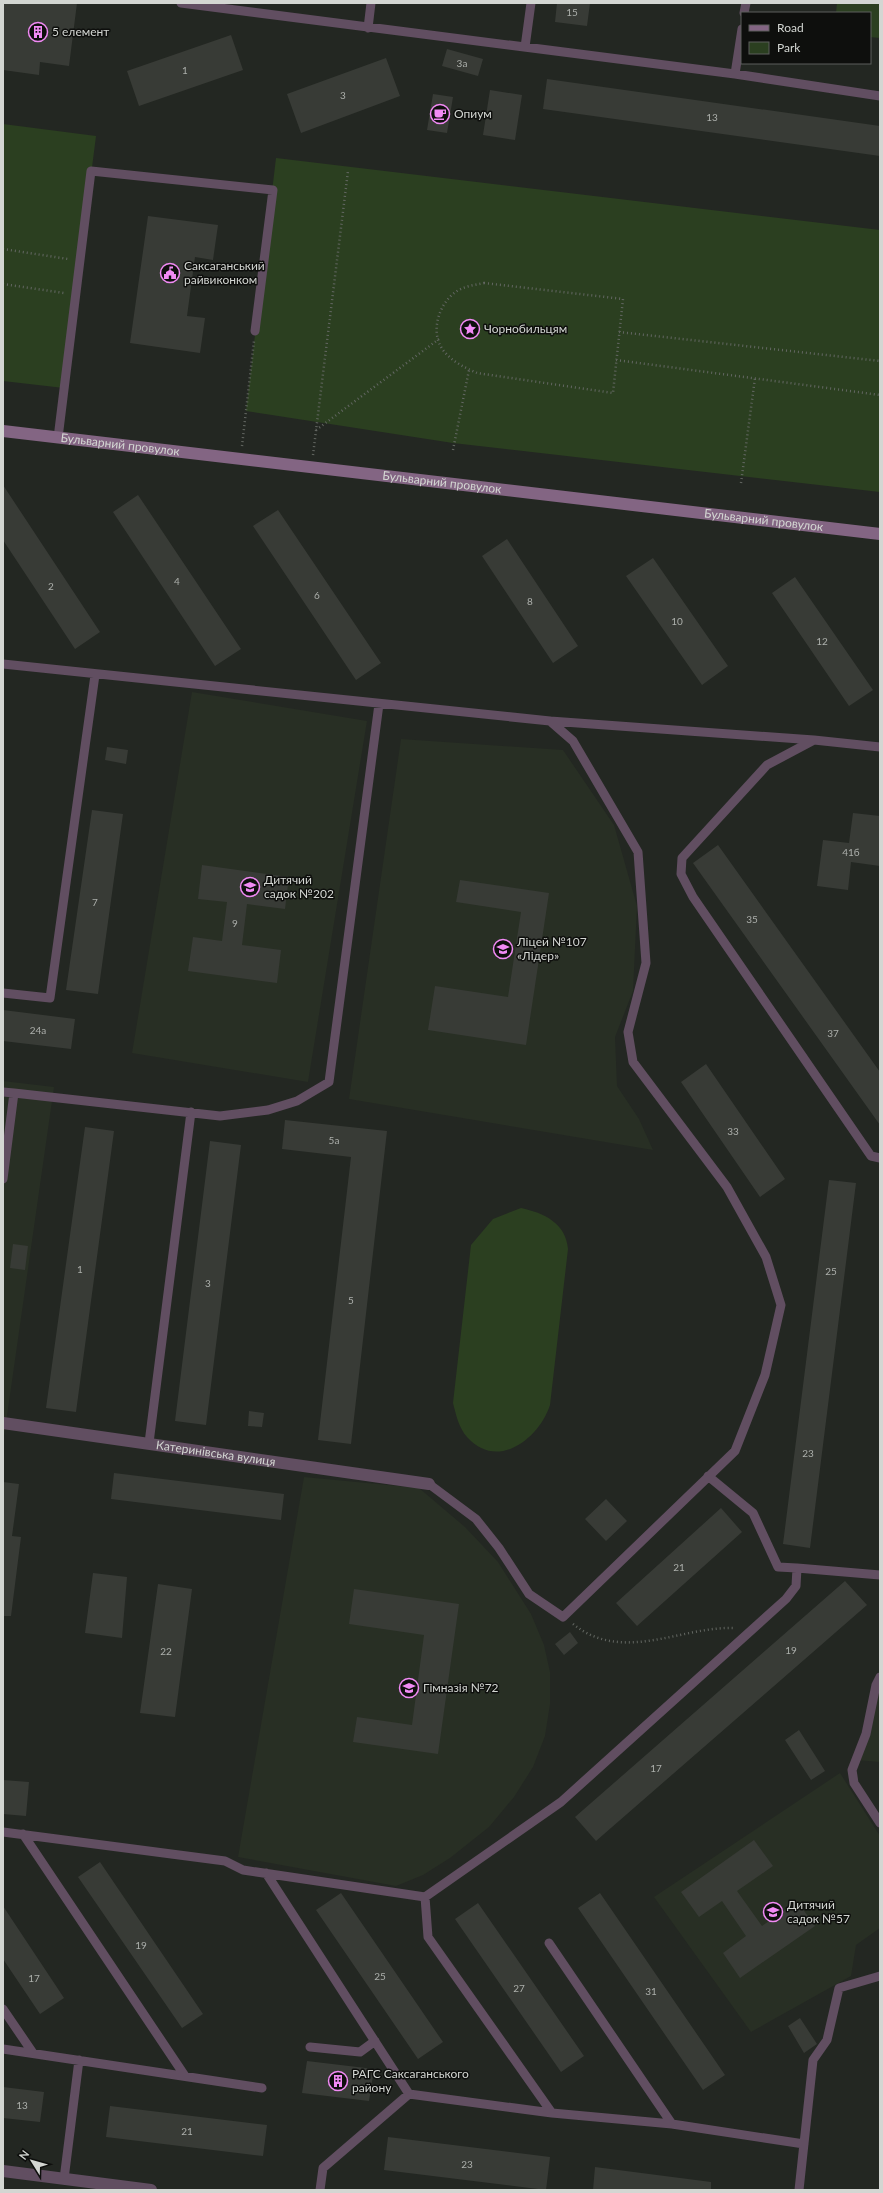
<svg xmlns="http://www.w3.org/2000/svg" width="883" height="2193" font-family="Lato,sans-serif">
<style>
.built{fill:#282f24}
.green{fill:#2b3f20}
.building{fill:#383b36}
.lines{fill:none;stroke-linecap:round;stroke-linejoin:round}
.path{stroke:#636762;stroke-width:2.5;stroke-dasharray:1 3;stroke-linecap:butt}
.lane{stroke:#614e61;stroke-width:9}
.street{stroke:#614e61;stroke-width:12}
.secondary{stroke:#836583;stroke-width:12}
.labels{text-anchor:middle;stroke-width:3;stroke-linejoin:round;paint-order:stroke}
.number-label{font-size:10px;fill:#acafab}
.poi-label{font-size:12px;fill:#d3d6d2;stroke:#0e0f0d;text-anchor:start}
.street-label{font-size:12px;fill:#d3d6d2;stroke:#0e0f0d}
</style>
<rect width="100%" height="100%" fill="#232722"/>
<path class="built" d="M192 692 367 721 308 1082 132 1053Z
M401 739 563 750 614 825 637 906 633 991 615 1037 617 1086 639 1119 653 1150 349 1099Z
M3 1081 54 1087 4 1437H3Z
M304 1477 419 1488 465 1527 498 1562 531 1614 544 1645 550 1672V1704L545 1736 533 1767 514 1797 489 1827 450 1858 423 1875 396 1886 238 1857Z
M880 1677V1762L856 1760Z
M840 1773 880 1836V1928L856 1945 851 1976 751 2032 654 1897Z"/>
<path class="green" d="M837 3H880V38L870 37V13H836Z
M3 124 96 136 64 388 3 381Z
M276 158 880 230V492L453 443 246 411Z
M521 1208C544 1213 566 1223 568 1249L550 1405C539 1439 497 1471 467 1437 459 1428 456 1415 453 1403L471 1245 493 1219Z"/>
<path class="building" d="M3 3H77L69 66 40 62 39 75 3 70Z
M557 3H590L587 26 555 22Z
M231 35 243 70 139 106 127 71Z
M447 49 483 59 478 76 442 66Z
M386 58 400 96 301 133 287 94Z
M547 79 880 126V156L543 109Z
M490 90 522 95 515 140 483 135Z
M433 94 453 97 447 133 427 130Z
M148 216 218 225 213 260 195 257 187 316 205 318 200 353 130 343Z
M3 485 100 632 75 649 3 540Z
M138 495 241 649 215 666 113 512Z
M278 510 381 663 356 680 253 526Z
M507 539 578 646 553 663 482 556Z
M653 558 728 666 702 685 626 576Z
M795 577 873 690 849 706 772 593Z
M107 747 128 750 126 764 105 760Z
M92 810 123 814 98 994 66 990Z
M853 813 880 816V866L851 862 848 890 817 886 823 840 849 843Z
M718 845 880 1072V1125L693 863Z
M202 865 289 877 285 909 247 904 242 945 281 950 277 983 188 971 193 937 222 941 227 902 198 899Z
M460 880 549 893 526 1045 428 1030 435 986 508 997 521 912 456 902Z
M3 1010 75 1019 71 1049 3 1041Z
M706 1064 785 1179 760 1197 681 1082Z
M285 1120 387 1131 351 1444 318 1440 351 1157 282 1149Z
M85 1127 114 1131 76 1412 46 1408Z
M210 1141 241 1145 206 1425 175 1421Z
M829 1180 856 1183 810 1548 783 1544Z
M13 1244 28 1246 25 1270 10 1268Z
M249 1411 264 1413 262 1427 248 1426Z
M114 1473 284 1494 281 1520 111 1499Z
M3 1482 19 1484 12 1536 21 1537 11 1616H3Z
M606 1499 627 1521 606 1541 585 1519Z
M721 1508 742 1532 637 1626 616 1603Z
M93 1573 127 1577 122 1638 85 1633Z
M845 1581 867 1605 596 1841 575 1817Z
M158 1584 192 1589 175 1717 140 1713Z
M354 1589 459 1604 438 1754 353 1742 357 1717 412 1725 424 1635 349 1624Z
M570 1632 578 1643 564 1655 555 1644Z
M799 1730 825 1771 811 1780 785 1740Z
M3 1780 29 1782 26 1816 3 1814Z
M754 1840 773 1866 737 1891 762 1926 797 1901 815 1926 740 1978 723 1953 746 1936 722 1901 699 1917 681 1892Z
M100 1862 203 2014 182 2028 78 1877Z
M341 1893 443 2042 418 2059 316 1910Z
M600 1893 725 2075 703 2090 578 1908Z
M478 1903 584 2056 561 2072 455 1919Z
M3 1906 64 1998 40 2014 3 1959Z
M800 2018 817 2044 804 2053 788 2026Z
M307 2061 374 2069 369 2101 302 2093Z
M3 2087 44 2092 40 2122 3 2118Z
M110 2106 267 2125 263 2156 106 2137Z
M388 2137 550 2157 546 2190 384 2170Z
M595 2167 711 2182V2190H593Z"/>
<g class="lines">
<path class="path" d="M3 249 68 259
M484 283 623 299 613 393 477 373C463 367 447 359 440 345 431 327 441 301 457 291 465 286 475 285 484 283Z
M3 284 64 293
M619 332 880 361
M616 360 880 395
M316 430 439 339
M242 446 254 341
M453 450 469 370
M313 455 348 171
M741 483 755 378
M573 1624C623 1664 681 1626 735 1628"/>
<path class="lane" d="M181 3 735 74 880 96
M744 13 746 3
M368 28 371 3
M525 47 531 3
M735 74 742 29
M58 438 91 171 273 190 255 331
M3 664 550 721 573 741 638 852 646 963 628 1032 633 1062 727 1187 766 1257 781 1305 765 1375 735 1451 563 1617 529 1594 499 1548 476 1519 429 1484
M550 721 814 740
M880 747 814 740 767 765 682 858 681 874 693 897 871 1156 880 1158
M3 993 50 998 95 675
M3 1092 14 1093 3 1179
M14 1093 220 1116 268 1110 297 1101 329 1082 379 704
M149 1443 191 1112
M797 1568 880 1575
M880 1677 876 1685 866 1734 852 1770 854 1783 880 1823
M3 1832 225 1861 243 1870 425 1897 561 1802 786 1599 796 1586 797 1568 778 1567 753 1513 708 1476
M23 1834 185 2076
M266 1873 409 2094
M425 1897 428 1937 552 2113
M549 1943 672 2124
M3 2009 33 2053
M310 2047 360 2052 375 2041
M3 2049 262 2088
M64 2179 79 2060
M320 2190 323 2168 409 2094 552 2113 672 2124 804 2144
M799 2190 813 2060 827 2040 839 1988 880 1976"/>
<g class="street">
<path id="s1" d="M3 1423 429 1484"/>
<path d="M3 2171 151 2190"/>
</g>
<path class="secondary" id="s2" d="M3 431 880 534"/>
</g>
<defs>
<g id="building-ring" transform="scale(1)"><circle r="9.5" fill="#0e0f0d" stroke="#f18af4" stroke-width="1.5"/><path d="M-4-6H4V6H1V3H-1V6H-4ZM-2.5-4.3h1.7v1.8h-1.7ZM.8-4.3h1.7v1.8H.8ZM-2.5-1h1.7V.8h-1.7ZM.8-1h1.7V.8H.8Z" fill="#f18af4"/></g>
<g id="cafe-ring" transform="scale(1)"><circle r="9.5" fill="#0e0f0d" stroke="#f18af4" stroke-width="1.5"/><path d="M-5.5-4.5H6V0H3Q3 3.5 0 3.5H-2.5Q-5.5 3.5-5.5 0ZM3-3.2v2h1.7v-2ZM-6 4.5H4V6H-6Z" fill="#f18af4"/></g>
<g id="civic-ring" transform="scale(1)"><circle r="9.5" fill="#0e0f0d" stroke="#f18af4" stroke-width="1.5"/><path d="M-.6-6.5H3V-4.5H.6V-3L4-1V1h2V6H-6V1h2V-1L-.6-3ZM-1.2 2.5V6h2.4V2.5Z" fill="#f18af4"/></g>
<g id="sight-ring" transform="scale(1)"><circle r="9.5" fill="#0e0f0d" stroke="#f18af4" stroke-width="1.5"/><path d="M0-6L1.8-2.2L6-1.7L2.9 1.2L3.7 5.4L0 3.3L-3.7 5.4L-2.9 1.2L-6-1.7L-1.8-2.2Z" fill="#f18af4"/></g>
<g id="school-ring" transform="scale(1)"><circle r="9.5" fill="#0e0f0d" stroke="#f18af4" stroke-width="1.5"/><path d="M0-5L7-2L0 1L-7-2ZM-4 1L0 2.5L4 1V4Q0 6-4 4Z" fill="#f18af4"/></g>
</defs>
<g fill-rule="evenodd">
<use href="#building-ring" x="38" y="32"/>
<use href="#cafe-ring" x="440" y="114"/>
<use href="#civic-ring" x="170" y="273"/>
<use href="#sight-ring" x="470" y="329"/>
<use href="#school-ring" x="250" y="887"/>
<use href="#school-ring" x="503" y="949"/>
<use href="#school-ring" x="409" y="1688"/>
<use href="#school-ring" x="773" y="1912"/>
<use href="#building-ring" x="338" y="2081"/>
</g>
<g class="labels">
<g class="number-label">
<text x="572" y="16">15</text>
<text x="462" y="67">3а</text>
<text x="185" y="74">1</text>
<text x="343" y="99">3</text>
<text x="712" y="121">13</text>
<text x="177" y="585">4</text>
<text x="51" y="590">2</text>
<text x="317" y="599">6</text>
<text x="530" y="605">8</text>
<text x="677" y="625">10</text>
<text x="822" y="645">12</text>
<text x="851" y="856">41б</text>
<text x="95" y="906">7</text>
<text x="752" y="923">35</text>
<text x="235" y="927">9</text>
<text x="38" y="1034">24а</text>
<text x="833" y="1037">37</text>
<text x="733" y="1135">33</text>
<text x="334" y="1144">5а</text>
<text x="80" y="1273">1</text>
<text x="831" y="1275">25</text>
<text x="208" y="1287">3</text>
<text x="351" y="1304">5</text>
<text x="808" y="1457">23</text>
<text x="679" y="1571">21</text>
<text x="791" y="1654">19</text>
<text x="166" y="1655">22</text>
<text x="656" y="1772">17</text>
<text x="141" y="1949">19</text>
<text x="380" y="1980">25</text>
<text x="34" y="1982">17</text>
<text x="519" y="1992">27</text>
<text x="651" y="1995">31</text>
<text x="22" y="2109">13</text>
<text x="187" y="2135">21</text>
<text x="467" y="2168">23</text>
</g>
<g class="poi-label">
<text x="52" y="36">5 елемент</text>
<text x="454" y="118">Опиум</text>
<text x="184" y="270">Саксаганський<tspan x="184" dy="14">райвиконком</tspan></text>
<text x="484" y="333">Чорнобильцям</text>
<text x="264" y="884">Дитячий<tspan x="264" dy="14">садок №202</tspan></text>
<text x="517" y="946">Ліцей №107<tspan x="517" dy="14">«Лідер»</tspan></text>
<text x="423" y="1692">Гімназія №72</text>
<text x="787" y="1909">Дитячий<tspan x="787" dy="14">садок №57</tspan></text>
<text x="352" y="2078">РАГС Саксаганського<tspan x="352" dy="14">району</tspan></text>
</g>
<g class="street-label">
<text dy="4" stroke="none"><textPath href="#s2" startOffset="118">Бульварний провулок</textPath></text>
<text dy="4" stroke="none"><textPath href="#s2" startOffset="442">Бульварний провулок</textPath></text>
<text dy="4" stroke="none"><textPath href="#s2" startOffset="766">Бульварний провулок</textPath></text>
<text dy="4" stroke="none"><textPath href="#s1" startOffset="215">Катеринівська вулиця</textPath></text>
</g>
</g>
<rect width="883" height="2193" fill="none" stroke="#d3d6d2" stroke-width="8"/>
<rect x="741" y="12" width="130" height="52" fill="#0e0f0d" stroke="#5d5f5c"/>
<rect x="749" y="25" width="20" height="6" fill="#836583" stroke="#5d5f5c"/>
<text x="777" y="32" font-size="12" fill="#d3d6d2">Road</text>
<rect x="749" y="42" width="20" height="12" fill="#2b3f20" stroke="#5d5f5c"/>
<text x="777" y="52" font-size="12" fill="#d3d6d2">Park</text>
<g transform="translate(32 2161) rotate(307)" stroke="#0e0f0d" stroke-width="3" paint-order="stroke">
<path d="M0-3L7 15L0 10L-7 15Z" fill="#d3d6d2"/>
<text y="-6" font-size="11" font-weight="bold" text-anchor="middle" fill="#d3d6d2">N</text>
</g>
</svg>
